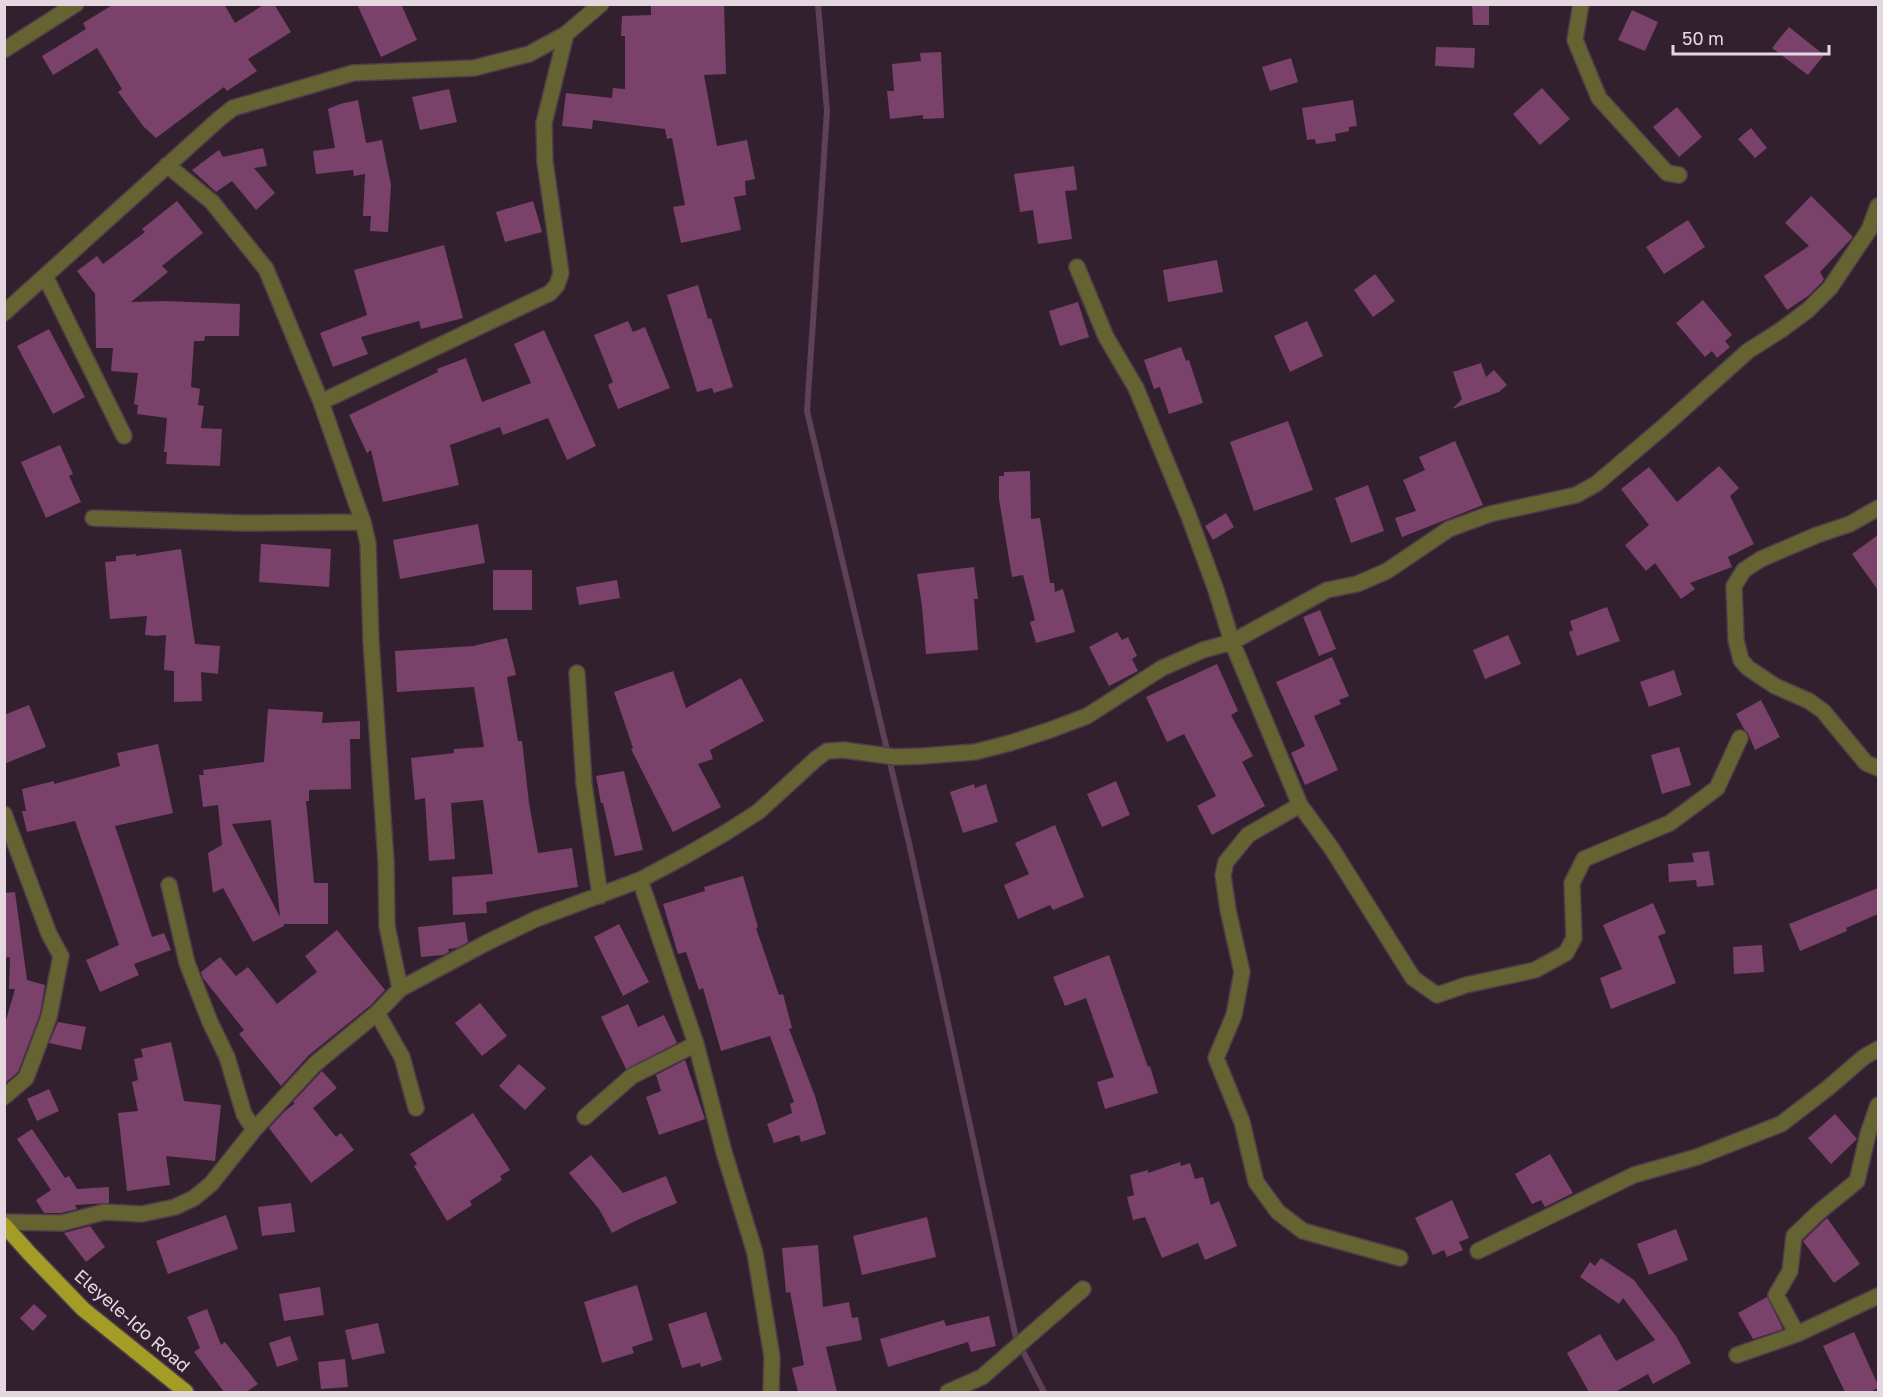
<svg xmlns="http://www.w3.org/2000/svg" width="1883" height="1397" font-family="'Golos Text',sans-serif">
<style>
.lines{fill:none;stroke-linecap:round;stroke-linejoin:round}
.stream{stroke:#5e4057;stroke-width:6}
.building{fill:#7a416b;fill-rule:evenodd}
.minor-casing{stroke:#4f3d4a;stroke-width:18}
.major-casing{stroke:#4f3d4a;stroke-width:18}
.minor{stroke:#656331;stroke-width:15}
.major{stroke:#a39d25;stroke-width:15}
.labels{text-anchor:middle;stroke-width:4.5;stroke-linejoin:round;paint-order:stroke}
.street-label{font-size:18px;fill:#e4d7e0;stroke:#33202e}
</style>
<rect width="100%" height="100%" fill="#33202e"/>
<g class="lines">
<path class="stream" d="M818 4 827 111 807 411 909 843 1016 1338 1044 1392"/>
</g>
<path class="building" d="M114 4H224L235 23 265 4H274L291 32 248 59 257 71 227 91 224 87 156 138 144 127 118 92 122 89 97 48 53 75 42 56 86 29 83 23Z
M357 4H401L417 40 381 57Z
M651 4H724L726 74 704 75 717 146 747 140 755 179 745 181 746 195 734 197 741 230 681 243 673 207 685 205 672 138 667 139 665 129 593 120 592 129 562 126 566 93 612 98 613 88 625 89V36H621L622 16 651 15Z
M1472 4H1489V25H1473Z
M1632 10 1658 22 1645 51 1618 40Z
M1789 27 1824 55 1808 75 1772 48Z
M1436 47 1475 48 1474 68 1435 66Z
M941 52 944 118 923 119V115L890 119 887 91H894L892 64 921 61 920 53Z
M1291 58 1298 82 1270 91 1262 67Z
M1542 88 1570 119 1540 145 1513 114Z
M449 89 457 122 420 130 412 97Z
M358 100 366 143 382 140 391 185 388 232 370 231 371 216H363L365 174 354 176 353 170 316 174 313 151 335 148 328 109 340 104Z
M1353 100 1357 126 1349 127V131L1335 134 1336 141 1316 144 1315 139 1307 140 1302 108Z
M1677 107 1702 137 1679 157 1653 127Z
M1751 128 1767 148 1755 158 1738 139Z
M263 148 267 166 254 168 275 193 256 210 232 181 216 192 192 170 219 150 223 157Z
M1074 166 1077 190 1065 191 1072 239 1038 244 1033 210 1020 212 1014 174Z
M1811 196 1853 237 1820 272 1824 279 1822 282 1808 296 1787 310 1764 276 1809 246 1785 223Z
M177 201 203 233 162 266 168 272 131 302 165 301 240 304 239 336H205L204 341H194L191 387 200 389 198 405 204 406 201 428 222 429 220 466 166 464 167 452H164L167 418 137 414 138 405 134 404 138 373 111 371 113 348H96L95 294 77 271 97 256 103 264 145 232 142 229Z
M533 201 542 232 505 242 496 212Z
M1688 220 1705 247 1664 274 1646 247Z
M444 245 463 318 421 329 419 321 361 337 368 354 333 367 320 333 367 315 354 270Z
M1217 260 1223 292 1168 302 1163 270Z
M1375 274 1395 301 1373 317 1354 290Z
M698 285 708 319 711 318 733 387 714 393 712 388 697 392 667 295Z
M1703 300 1732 335 1725 341 1730 347 1717 358 1712 351 1705 357 1676 323Z
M1078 302 1089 337 1060 346 1049 311Z
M628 321 633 332 645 327 670 388 618 409 608 385 613 382 594 335Z
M1307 321 1323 356 1290 372 1274 336Z
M49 329 85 397 53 414 17 346Z
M544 330 596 446 567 460 548 418 503 435 500 427 450 445 459 485 383 502 371 450 367 453 349 415 438 372 437 369 466 358 482 402 531 383 514 344Z
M1181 347 1186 361 1189 360 1203 403 1169 414 1160 387 1154 389 1144 360Z
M1481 363 1486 377 1494 370 1507 385 1499 392 1452 409 1462 399 1453 372Z
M1288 421 1313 490 1254 511 1230 442Z
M1455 441 1483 505 1402 537 1395 518 1416 511 1403 480 1425 470 1419 457Z
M60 445 73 474 69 476 81 502 46 518 21 462Z
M1719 466 1739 488 1730 496 1754 544 1728 557 1732 567 1690 583 1695 589 1681 599 1655 563 1646 571 1625 545 1649 525 1621 489 1649 467 1677 502Z
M1030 471 1031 519 1040 518 1050 583H1054L1055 592 1063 589 1075 632 1036 643 1030 622 1035 620 1023 575 1012 577 999 499V476H1004V472Z
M1368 485 1384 531 1351 543 1335 498Z
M1226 513 1234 527 1213 540 1205 526Z
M478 524 485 563 400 579 393 540Z
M1878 535V590L1852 554Z
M261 544 331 549 329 587 259 582Z
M181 549 195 644 220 646 218 674 201 672 202 701 174 702V671L164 670 166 635 156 636 145 635 147 616 110 619 105 562 116 561V556L136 554V556Z
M974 567 978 599H974L978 650 926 654 922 606 917 574Z
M493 570H532V610H493Z
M617 580 620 598 579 605 576 587Z
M1607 607 1620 641 1577 656 1569 632 1573 630 1570 621Z
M1320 610 1336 649 1319 656 1303 617Z
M1117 632 1122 640 1128 637 1137 656 1132 659 1138 671 1109 686 1089 647Z
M1508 635 1521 664 1485 679 1473 650Z
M507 638 516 675 507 677 518 741H522L529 803 538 853 572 848 578 887 486 902 487 913 453 915 452 877 493 874 483 800 451 803 455 859 429 861 425 798 415 800 411 758 454 753V749L484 747 474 687 397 692 395 651 473 646Z
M1332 657 1349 696 1339 700 1341 704 1314 716 1338 770 1305 785 1291 753 1305 746 1276 682Z
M1217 664 1238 711 1231 715 1253 756 1242 762 1265 806 1212 835 1197 806 1216 796 1184 734 1167 742 1146 697Z
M1674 670 1682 695 1649 707 1640 682Z
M673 671 686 708 741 678 764 721 710 750 713 759 698 764 721 807 673 832 631 749 633 748 614 692Z
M1761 700 1780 737 1755 750 1748 733 1744 729 1736 714Z
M29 705 46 747 4 764V715Z
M268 709 323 712 322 723 360 721V739H350L351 789 309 790V801H306L314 883H328V924H284V926L253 942 223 888 213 893 208 853 222 845 218 805 203 807 199 775H204L203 770 264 762ZM271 820 280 917 232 824Z
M158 744 173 813 115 826 152 937 164 933 171 950 134 964 139 975 100 992 86 960 119 945 75 821 27 832 22 811H26L22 789 54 781V784L120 766 117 753Z
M1679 747 1691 785 1662 794 1651 755Z
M624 771 643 850 615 856 603 803H601L596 776Z
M1116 781 1130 815 1102 827 1087 794Z
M974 784 975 788 986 784 998 822 963 833 950 792Z
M1055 825 1084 897 1053 910 1050 905 1018 919 1004 885 1029 874 1015 843Z
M1709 851 1714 885 1697 887 1696 880 1669 882 1668 864 1694 862 1692 853Z
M743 876 758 927 756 928 779 995 783 994 792 1028 789 1029 815 1096 826 1134 801 1142 799 1135 774 1143 767 1124 792 1113 790 1104 794 1102 770 1036 721 1051 703 988 699 990 686 952 678 954 663 904 705 891 704 887Z
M1878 888V914L1846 928 1847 931 1800 951 1789 924Z
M15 892 27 980 45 985 40 1014 18 1072 4 1084V1027L15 989H9L10 957 4 958V893Z
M1653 903 1666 933 1658 936 1676 983 1611 1009 1600 978 1622 969 1603 925Z
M465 922 468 942 457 948 448 949 449 952 443 955 421 957 418 927Z
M619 924 649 982 623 996 594 937Z
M337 930 385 990 371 1005 309 1055 281 1086 239 1034 244 1030 203 978 201 972 220 957 236 976 248 967 277 1004 317 972 305 956Z
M1762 945 1764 972 1734 974 1733 947Z
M1109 955 1148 1067 1150 1066 1158 1093 1105 1109 1097 1082 1114 1077 1086 998 1065 1006 1053 977Z
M480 1003 507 1036 482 1056 455 1023Z
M628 1004 638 1027 664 1015 677 1043 626 1069 601 1017Z
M58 1022 86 1027 81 1050 49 1043Z
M171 1042 184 1101 221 1105 215 1161 166 1156 170 1185 127 1191 118 1113 138 1111 132 1082 138 1080 134 1059 143 1057 141 1049Z
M685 1060 705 1119 659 1135 646 1097 661 1091 656 1075Z
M519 1064 546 1088 525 1110 499 1086Z
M322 1071 337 1088 313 1108 336 1137 341 1133 354 1150 311 1183 269 1128 285 1111 295 1103 293 1102Z
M49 1089 59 1111 37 1121 27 1099Z
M473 1113 510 1170 500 1176 502 1180 470 1201 472 1205 447 1221 414 1166 417 1164 410 1154Z
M1835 1114 1857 1139 1831 1164 1808 1138Z
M32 1129 65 1178 69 1176 77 1189 109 1187V1203L75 1205 77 1209 61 1213H44L36 1200 51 1190 17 1139Z
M1550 1154 1573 1193 1545 1207 1541 1200 1532 1204 1515 1174Z
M591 1155 623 1193 666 1176 677 1203 635 1221 612 1233 599 1209 569 1173Z
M1180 1162 1181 1166 1190 1163 1195 1179 1203 1177 1211 1205 1219 1201 1237 1246 1205 1260 1198 1243 1162 1258 1145 1217 1133 1220 1127 1197 1134 1195 1130 1175 1148 1170V1173Z
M1452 1200 1469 1238 1459 1242 1463 1250 1447 1257 1444 1250 1433 1255 1415 1218Z
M291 1203 295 1232 262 1236 258 1207Z
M226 1215 238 1249 168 1274 156 1241Z
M927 1217 936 1257 862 1275 853 1236Z
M1827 1218 1860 1264 1834 1283 1803 1241Z
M90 1226 105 1247 86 1262 64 1233Z
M1676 1229 1688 1260 1649 1275 1637 1244Z
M818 1245 823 1307 849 1302 852 1318 858 1317 862 1340 826 1347 837 1392H798L792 1368 804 1365 790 1292 786 1293 782 1248Z
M1601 1258 1634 1280 1676 1336 1691 1363 1653 1384 1648 1374 1615 1392H1589L1567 1353 1600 1334 1616 1361 1655 1340 1623 1298 1619 1304 1580 1277 1590 1262 1595 1266Z
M637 1285 653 1340 632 1347 634 1353 602 1363 584 1302Z
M320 1287 324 1315 284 1321 279 1294Z
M1767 1297 1783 1329 1753 1339 1738 1313Z
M34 1304 47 1316 33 1331 20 1318Z
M207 1309 221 1345 225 1342 258 1384 246 1392H224L194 1352 200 1348 187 1317Z
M706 1312 722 1360 701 1367 700 1363 682 1368 668 1324Z
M989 1316 996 1346 971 1352 968 1342 888 1367 880 1339 944 1320 946 1326Z
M378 1323 385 1353 352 1360 345 1330Z
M1854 1332 1878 1385V1388L1870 1392H1845L1823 1346Z
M290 1336 298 1360 277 1367 269 1343Z
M345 1359 348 1387 321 1389 318 1362Z"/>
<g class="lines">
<g class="minor-casing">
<path id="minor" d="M1581 4 1575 40 1599 98 1667 173 1679 175
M4 50 76 4
M167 165 212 202 266 269 321 402 363 522 368 543 371 641 386 861 387 926 400 989
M1077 267 1106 337 1136 388 1188 514 1216 590 1232 642 1300 805
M45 276 124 436
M4 313 219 119 233 108 353 73 474 68 529 54 566 34 601 4
M321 402 550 293 557 285 561 273 545 162 544 123 566 34
M1878 508 1850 524 1817 535 1761 559 1744 570 1734 586 1736 640 1741 660 1748 668 1775 686 1809 701 1823 711 1866 763 1878 768
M93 518 241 523 363 522
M577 673 584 784 600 896
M4 814 49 934 61 956 49 1017 26 1078 4 1097
M640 880 696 1044 724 1152 755 1253 772 1357 771 1392
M169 885 187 963 210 1022 227 1057 244 1114 254 1130
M377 1013 402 1057 416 1108
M585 1117 632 1076 696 1044
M4 1222 62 1223 104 1212 142 1214 175 1207 194 1198 211 1184 254 1130 315 1064 377 1013 400 989 488 942 536 919 640 880 687 855 725 833 758 812 816 759 827 751 844 750 895 757 923 756 975 752 1010 743 1050 730 1087 716 1162 668 1203 650 1232 642 1327 590 1357 584 1387 571 1449 529 1490 514 1576 495 1596 484 1662 428 1748 351 1781 330 1808 310 1830 288 1869 230 1878 206
M1478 1251 1634 1175 1697 1157 1781 1124 1828 1088 1864 1057 1878 1049
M1400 1258 1303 1231 1278 1212 1256 1182 1242 1122 1216 1058 1234 1015 1242 972 1228 910 1223 875 1226 862 1248 835 1300 805 1332 849 1413 978 1437 995 1466 985 1535 970 1566 953 1574 938 1572 883 1584 859 1670 823 1717 788 1740 738
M1797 1334 1776 1295 1790 1271 1794 1236 1819 1212 1857 1181 1868 1134 1878 1105
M1737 1355 1797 1334 1878 1296
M948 1392 982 1377 1083 1289"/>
</g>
<g class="major-casing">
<path id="major" d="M4 1225 30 1254 83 1309 186 1392"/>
</g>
<use href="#minor" class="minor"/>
<use href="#major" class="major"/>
</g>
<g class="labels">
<g class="street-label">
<text transform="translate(132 1321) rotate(41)" y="6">Eleyele-Ido Road</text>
</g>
</g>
<rect width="1883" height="1397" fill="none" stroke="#e4d7e0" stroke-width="12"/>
<path d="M1673 45v9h156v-9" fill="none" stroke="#e4d7e0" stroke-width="3"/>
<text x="1682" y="45" font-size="18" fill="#e4d7e0" stroke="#33202e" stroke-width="4.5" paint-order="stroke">50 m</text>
</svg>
